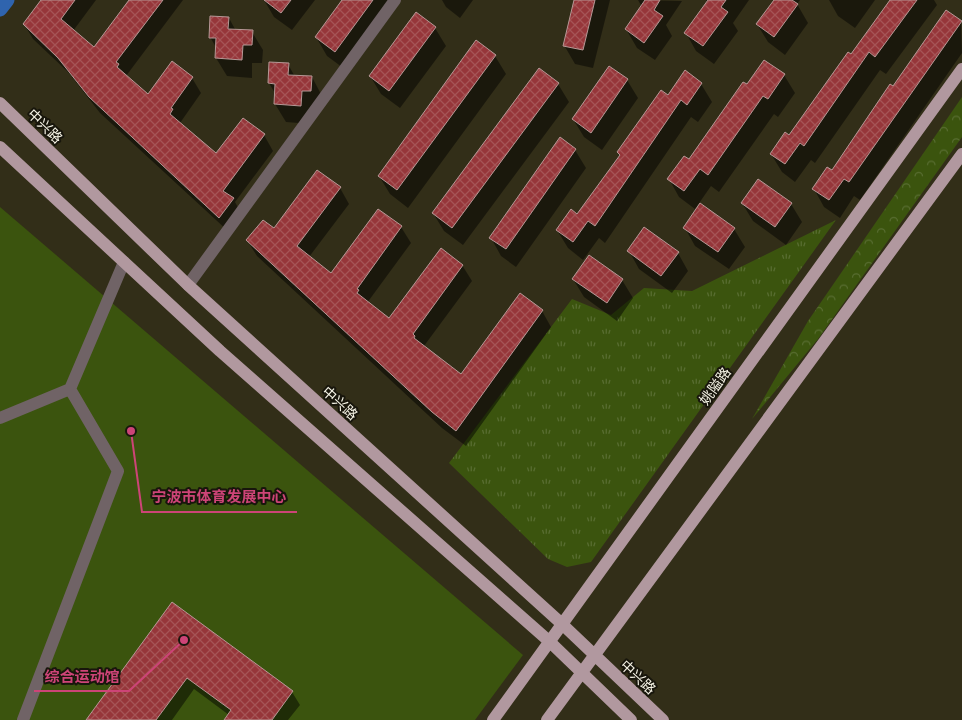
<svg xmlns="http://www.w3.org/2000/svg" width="962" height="720" font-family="Quicksand,'Noto Sans SC',sans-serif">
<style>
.forest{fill:url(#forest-crowns)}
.park{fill:url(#park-tufts)}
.garden{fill:#3b540e}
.shadow{fill:#0007}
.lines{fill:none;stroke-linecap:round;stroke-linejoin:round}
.canal{stroke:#2f64ae;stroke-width:15}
.building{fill:url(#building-cross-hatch);stroke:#b69896}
.minor{stroke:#706366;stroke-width:12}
.major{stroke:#b1989f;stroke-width:12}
.labels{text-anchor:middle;stroke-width:4;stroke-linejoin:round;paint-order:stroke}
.street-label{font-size:14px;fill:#f7f5e7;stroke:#18160c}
.leader{fill:none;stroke:#cd4477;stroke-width:2}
.callout-dot{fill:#cd4477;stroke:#18160c;stroke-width:2}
.callout-label{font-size:15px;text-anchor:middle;font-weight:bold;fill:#cd4477;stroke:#18160c;stroke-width:4;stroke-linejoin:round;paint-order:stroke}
</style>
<defs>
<pattern id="forest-crowns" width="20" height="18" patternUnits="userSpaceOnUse" patternTransform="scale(1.25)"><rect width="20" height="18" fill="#3b540e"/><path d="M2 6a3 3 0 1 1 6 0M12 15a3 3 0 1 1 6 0" fill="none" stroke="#586d31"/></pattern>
<pattern id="park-tufts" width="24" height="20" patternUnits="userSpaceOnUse" patternTransform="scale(1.25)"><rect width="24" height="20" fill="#3b540e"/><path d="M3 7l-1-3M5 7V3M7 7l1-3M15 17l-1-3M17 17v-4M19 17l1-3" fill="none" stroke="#586d31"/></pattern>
<pattern id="building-cross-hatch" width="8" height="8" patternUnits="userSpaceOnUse" patternTransform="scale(1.25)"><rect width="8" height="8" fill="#96363a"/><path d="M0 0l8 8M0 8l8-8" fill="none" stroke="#a55456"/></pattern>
</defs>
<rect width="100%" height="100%" fill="#322e18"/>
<path class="forest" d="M962 97V137L818 339 752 419 808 321Z"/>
<path class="park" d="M836 220 591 562 567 567 548 559 449 463 572 299 611 315 644 288 692 291Z"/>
<path class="garden" d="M0 207 523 655 475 720H0Z"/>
<path class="shadow" d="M46 0H96L73 31 94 49 131 0H183L126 76 148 96 192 78 201 93 180 123 216 155 243 119 264 135 273 151 235 202 242 215 229 232 100 113 69 73 33 39 24 24Z
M264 0H315L292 30 274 17Z
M344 0H396L346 70 327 56 316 37Z
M442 0H473L460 18 446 7Z
M576 0H610L593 68 575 64 564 45Z
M638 0 682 1 666 25 672 36 655 60 637 48 626 29 642 7Z
M706 0H749L733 23 738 31 714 64 696 51 686 33 708 3Z
M775 0H800L797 4 808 23 785 55 768 42 757 24Z
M829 0H875L855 28 838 16Z
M892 0H934L937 5 886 74 880 70 815 163 811 160 795 182 782 172 771 154 790 137Z
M229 18 236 31 252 32 263 50 262 63H252V78L227 76 216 58 217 49 210 37Z
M961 22 962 53 860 200 854 196 840 218 824 207 814 189 832 172 893 87Z
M435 28 446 46 400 108 381 94 370 76Z
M495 56 506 74 408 208 390 194 379 176Z
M765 61 784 75 795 93 778 117 774 114 719 192 711 186 695 209 679 197 669 179 689 161Z
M288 64 295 77H312L322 96 311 124 286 122 275 104 276 95 269 83Z
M539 70 558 84 569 102 463 245 444 231 433 213Z
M627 80 638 98 602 150 584 137 573 119Z
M701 84 712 102 698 122 691 117 605 243 599 238 583 260 568 248 557 230 578 216 668 97Z
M575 150 586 168 516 267 501 256 491 238Z
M758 181 791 204 802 222 786 245 753 221 742 203Z
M340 188 349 204 309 257 331 275 378 210 401 227 411 243 367 303 390 320 462 265 472 281 424 346 462 376 542 311 551 327 466 446 442 428 257 256 247 240 274 230Z
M685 228 734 229 745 247 729 269 695 246Z
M629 251 678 253 688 271 672 293 639 269Z
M573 279 622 280 633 298 617 321 584 297Z
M172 604 292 692 300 705 288 720H226L229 715 194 689 172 720H88Z"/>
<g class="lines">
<path class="canal" d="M0 9 7 0"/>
</g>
<path class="building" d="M41 0H75L61 19 94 47 129 0H163L116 62 119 64 117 67 148 94 172 61 193 77 171 108 173 109 170 114 216 153 243 118 265 134 223 191 234 198 219 218 89 97 58 58 23 24Z
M264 0H291L281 13Z
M342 0H373L335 52 315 37Z
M574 0H595L583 50 563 46Z
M645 0H660L654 10 663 16 644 43 625 29Z
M708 0H726L721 7 728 12 703 46 684 33Z
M774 0H792L798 4 774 37 756 24Z
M890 0H917L875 57 869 52 804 146 800 143 785 164 770 154 785 132 789 135 848 52 851 54Z
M946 10 962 21 849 182 844 179 829 200 812 189 827 167 832 170 890 84 893 86Z
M416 12 436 27 389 91 369 76Z
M210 16 229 17 228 29 253 30 252 45H243L242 60 215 58 216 38H209Z
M476 40 496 55 397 190 378 176Z
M764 60 785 74 768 99 763 96 708 175 700 169 684 191 667 179 684 156 689 159 743 82 747 84Z
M269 62 289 63 288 75 312 76 311 91H302L301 106 274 104 275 84 268 83Z
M609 66 628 79 591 133 572 119Z
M539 68 559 83 452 228 432 213Z
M685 70 702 83 687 105 681 100 595 226 588 221 573 242 556 230 571 209 577 214 620 155 617 152 661 90 668 95Z
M560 137 576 149 506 249 489 238Z
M317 170 341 187 297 246 331 273 378 209 402 226 357 289 359 290 357 293 389 318 441 248 463 265 413 334 415 336 414 338 461 374 520 293 543 310 456 431 432 412 246 240 263 220 274 228Z
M758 179 792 203 775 227 741 203Z
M700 203 735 228 718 252 683 228Z
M644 227 679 252 661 276 627 251Z
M589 255 623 279 607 303 572 279Z
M172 602 293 691 272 720H224L231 710 187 678 156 720H86Z"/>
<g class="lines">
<path class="minor" d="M188 285 395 0
M0 418 70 389 124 262
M23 720 118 471 70 389"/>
<path class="major" d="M0 103 188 285 562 624 663 720
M0 147 220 351 550 642 631 720
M493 720 962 69
M547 720 962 154"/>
</g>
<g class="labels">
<g class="street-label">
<text transform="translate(45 126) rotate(44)" y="5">中兴路</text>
<text transform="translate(715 386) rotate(-54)" y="5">姚隘路</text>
<text transform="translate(340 403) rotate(42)" y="5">中兴路</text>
<text transform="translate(638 677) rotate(43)" y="5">中兴路</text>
</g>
</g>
<path class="leader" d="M131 431L142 512H297M184 640L129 691H34"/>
<g class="callout-dot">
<circle cx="131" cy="431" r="5"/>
<circle cx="184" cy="640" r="5"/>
</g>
<g class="callout-label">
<text x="219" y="502">宁波市体育发展中心</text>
<text x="82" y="682">综合运动馆</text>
</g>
</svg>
